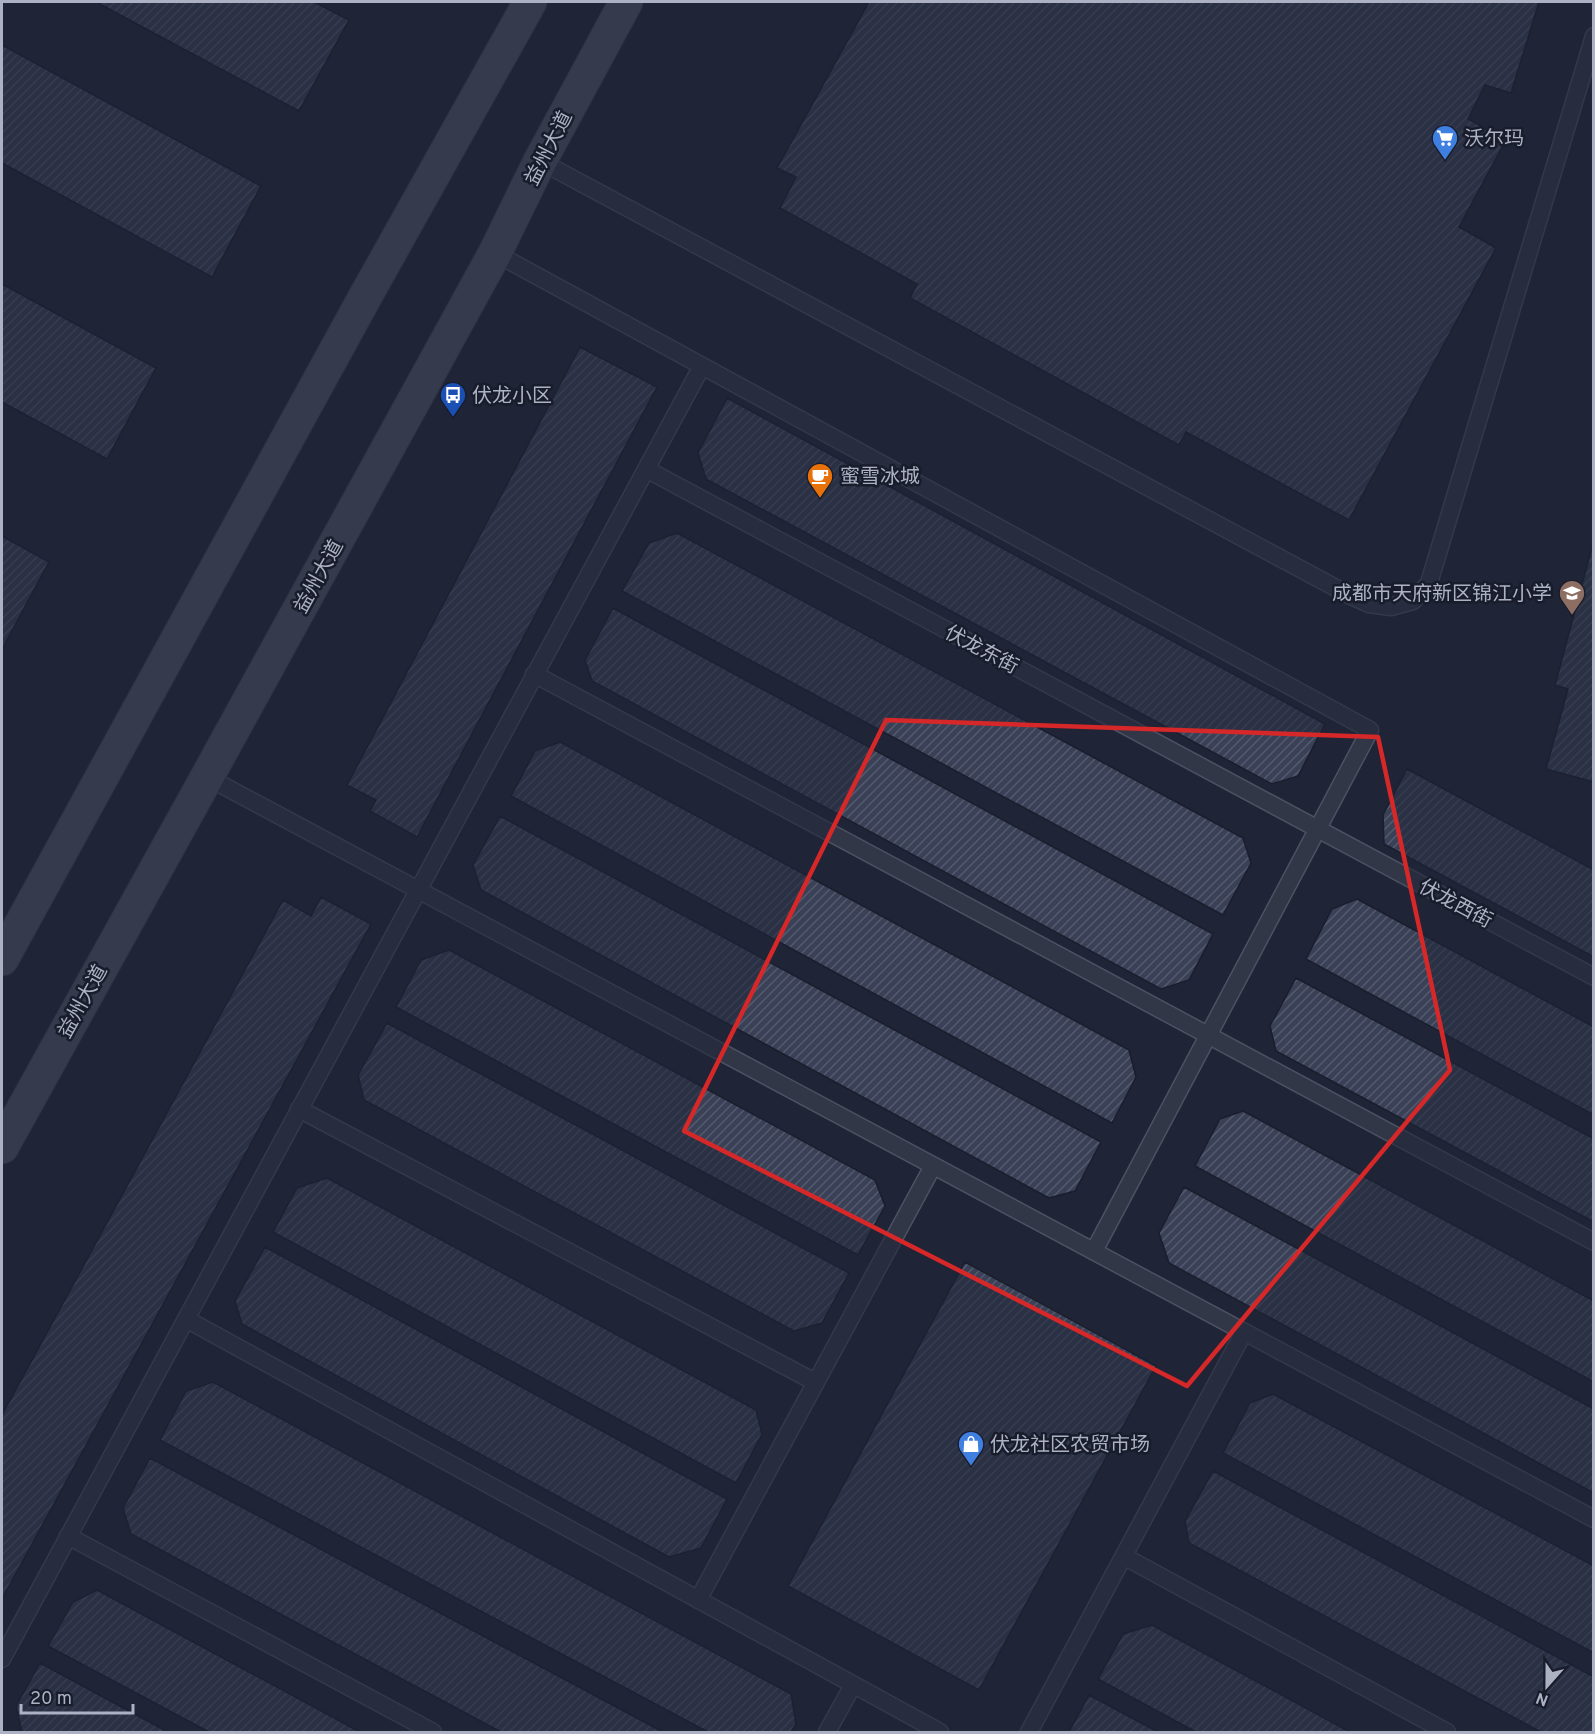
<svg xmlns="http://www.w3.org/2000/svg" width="1595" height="1734" font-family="Overpass,'Noto Sans SC',sans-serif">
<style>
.building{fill:url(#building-hatch);stroke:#1a1e2d;stroke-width:1.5}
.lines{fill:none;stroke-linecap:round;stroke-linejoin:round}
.service-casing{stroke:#4d5162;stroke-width:19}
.primary-casing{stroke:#3c4050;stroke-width:35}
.service{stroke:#323747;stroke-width:16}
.primary{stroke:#505567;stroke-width:33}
.marked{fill:none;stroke:#d62828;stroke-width:4.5;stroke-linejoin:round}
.labels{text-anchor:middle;stroke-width:5;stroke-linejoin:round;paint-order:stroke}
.poi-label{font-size:20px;fill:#acb1c4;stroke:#181c2b;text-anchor:start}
.street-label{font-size:20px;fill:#acb1c4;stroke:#181c2b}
</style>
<defs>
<pattern id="building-hatch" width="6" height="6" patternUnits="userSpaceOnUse" patternTransform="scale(1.5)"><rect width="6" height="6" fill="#3a4157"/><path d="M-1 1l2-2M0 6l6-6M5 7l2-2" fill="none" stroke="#545a6e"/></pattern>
</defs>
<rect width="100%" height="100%" fill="#1f2436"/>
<path class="building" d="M96 2H314L349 20 299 111Z
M869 2H1539L1511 93 1485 85 1468 119 1506 140 1459 227 1496 248 1349 520 1186 432 1179 445 910 298 917 284 780 208 796 177 777 168Z
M2 45 261 186 212 277 2 163Z
M2 284 156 368 107 459 2 402Z
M580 347 657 387 417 837 370 811 376 800 347 785Z
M727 398 1325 724 1298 776 1272 784 706 479 698 453Z
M677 533 1243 838 1251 863 1223 915 622 591 649 543Z
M2 536 49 562 2 649Z
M1594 540V782L1546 769 1568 689 1555 685Z
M613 608 1213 934 1189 980 1161 989 592 681 585 660Z
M560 742 1129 1050 1136 1077 1112 1123 511 796 535 751Z
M1407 769 1594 870V957L1384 844 1383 815Z
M500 816 1101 1142 1075 1191 1049 1198 481 890 473 865Z
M321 897 371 924 2 1599V1415L283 900 311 916Z
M1357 899 1594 1027V1115L1306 959 1332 909Z
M449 950 875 1180 885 1206 858 1255 396 1007 421 960Z
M1296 978 1594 1139V1222L1276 1051 1270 1026Z
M387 1023 849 1273 822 1323 794 1331 364 1100 358 1075Z
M1243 1111 1594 1301V1382L1195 1166 1220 1119Z
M327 1178 756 1410 762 1434 736 1483 273 1232 297 1188Z
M1184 1187 1594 1409V1493L1169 1263 1159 1233Z
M265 1247 727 1499 701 1548 669 1557 242 1324 235 1301Z
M965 1262 1156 1366 979 1690 788 1586Z
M213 1382 791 1694 796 1724 791 1732H708L160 1440 186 1391Z
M1273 1394 1594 1566V1653L1223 1453 1250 1403Z
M150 1458 663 1732H501L131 1534 123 1508Z
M1213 1471 1594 1677V1732H1541L1189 1543 1185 1521Z
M97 1590 360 1732H209L48 1646 73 1602Z
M1152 1625 1350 1732H1196L1098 1679 1123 1634Z
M40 1663 168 1732H22L16 1706Z
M1089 1695 1158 1732H1069Z"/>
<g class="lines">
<g class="service-casing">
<path id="service" d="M540 161 1349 595 1369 604 1391 607 1413 601 1429 583 1594 36
M495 253 1370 730 1094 1251
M646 469 1594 977
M534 674 1594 1242
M207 777 1594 1519
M299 1109 815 1382
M186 1319 940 1732
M68 1536 433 1732
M1125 1557 1447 1732
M698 1600 933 1166
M2 1659 702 366
M827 1732 853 1685
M1029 1732 1244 1332"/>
</g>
<g class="primary-casing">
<path id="primary" d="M2 959 365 297 530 2
M2 1147 207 777 495 253 540 161 626 2"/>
</g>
<use href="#service" class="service"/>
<use href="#primary" class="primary"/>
</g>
<path d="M0 0H1595V1734H0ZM886 720 1378 737 1450 1070 1187 1386 684 1131Z" fill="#1f2436" fill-opacity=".55" fill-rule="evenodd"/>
<path class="marked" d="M886 720 1378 737 1450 1070 1187 1386 684 1131Z"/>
<defs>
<g id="supermarket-pin" transform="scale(1.35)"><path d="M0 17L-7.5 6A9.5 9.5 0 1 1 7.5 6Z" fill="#3f7fe0" stroke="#181c2b"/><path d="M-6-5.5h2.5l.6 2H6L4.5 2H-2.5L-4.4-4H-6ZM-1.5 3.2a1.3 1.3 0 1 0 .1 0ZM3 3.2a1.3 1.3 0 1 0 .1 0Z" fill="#fff"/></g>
<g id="bus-pin" transform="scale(1.35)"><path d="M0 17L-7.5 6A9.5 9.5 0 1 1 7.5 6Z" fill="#1a4fb4" stroke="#181c2b"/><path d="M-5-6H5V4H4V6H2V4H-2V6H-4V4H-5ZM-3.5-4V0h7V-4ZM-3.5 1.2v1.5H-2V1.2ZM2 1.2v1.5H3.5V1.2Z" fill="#fff"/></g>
<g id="cafe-pin" transform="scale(1.35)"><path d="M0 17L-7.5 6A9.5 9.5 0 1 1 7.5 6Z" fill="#e8710a" stroke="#181c2b"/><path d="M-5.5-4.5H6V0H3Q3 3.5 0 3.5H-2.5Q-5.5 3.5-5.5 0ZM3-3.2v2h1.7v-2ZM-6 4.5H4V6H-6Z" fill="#fff"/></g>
<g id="school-pin" transform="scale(1.35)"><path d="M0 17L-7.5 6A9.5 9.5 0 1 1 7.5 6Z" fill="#8d6e63" stroke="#181c2b"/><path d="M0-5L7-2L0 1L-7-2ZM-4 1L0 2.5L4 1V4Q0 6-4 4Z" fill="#fff"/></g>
<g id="shop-pin" transform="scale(1.35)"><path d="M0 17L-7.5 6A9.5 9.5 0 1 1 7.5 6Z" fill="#3f7fe0" stroke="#181c2b"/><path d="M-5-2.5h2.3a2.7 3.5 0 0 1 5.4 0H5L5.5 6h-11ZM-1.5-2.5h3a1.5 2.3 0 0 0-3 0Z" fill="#fff"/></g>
</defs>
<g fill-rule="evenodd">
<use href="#supermarket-pin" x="1445" y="138"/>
<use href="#bus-pin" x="453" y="395"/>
<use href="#cafe-pin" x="820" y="476"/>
<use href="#school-pin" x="1572" y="593"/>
<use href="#shop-pin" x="971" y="1444"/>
</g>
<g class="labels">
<g class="poi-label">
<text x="1464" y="145">沃尔玛</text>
<text x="472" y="402">伏龙小区</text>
<text x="840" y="483">蜜雪冰城</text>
<text x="1552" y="600" text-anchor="end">成都市天府新区锦江小学</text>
<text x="990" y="1451">伏龙社区农贸市场</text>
</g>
<g class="street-label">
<text transform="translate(548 148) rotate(-63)" y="7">益州大道</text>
<text transform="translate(318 576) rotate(-61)" y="7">益州大道</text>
<text transform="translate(982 649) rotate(28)" y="7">伏龙东街</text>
<text transform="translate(1456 903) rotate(28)" y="7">伏龙西街</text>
<text transform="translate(82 1001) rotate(-61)" y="7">益州大道</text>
</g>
</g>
<rect width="1595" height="1734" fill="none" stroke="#acb1c4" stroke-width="6"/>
<g transform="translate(1547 1686) rotate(201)" stroke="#181c2b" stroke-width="4.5" paint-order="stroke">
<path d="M0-4.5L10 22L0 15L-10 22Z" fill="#acb1c4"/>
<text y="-9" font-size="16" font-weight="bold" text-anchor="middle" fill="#acb1c4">N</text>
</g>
<path d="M21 1704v9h112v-9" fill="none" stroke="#acb1c4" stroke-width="3"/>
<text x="30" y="1704" font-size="18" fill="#acb1c4" stroke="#181c2b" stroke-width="4.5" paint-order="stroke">20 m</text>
</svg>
